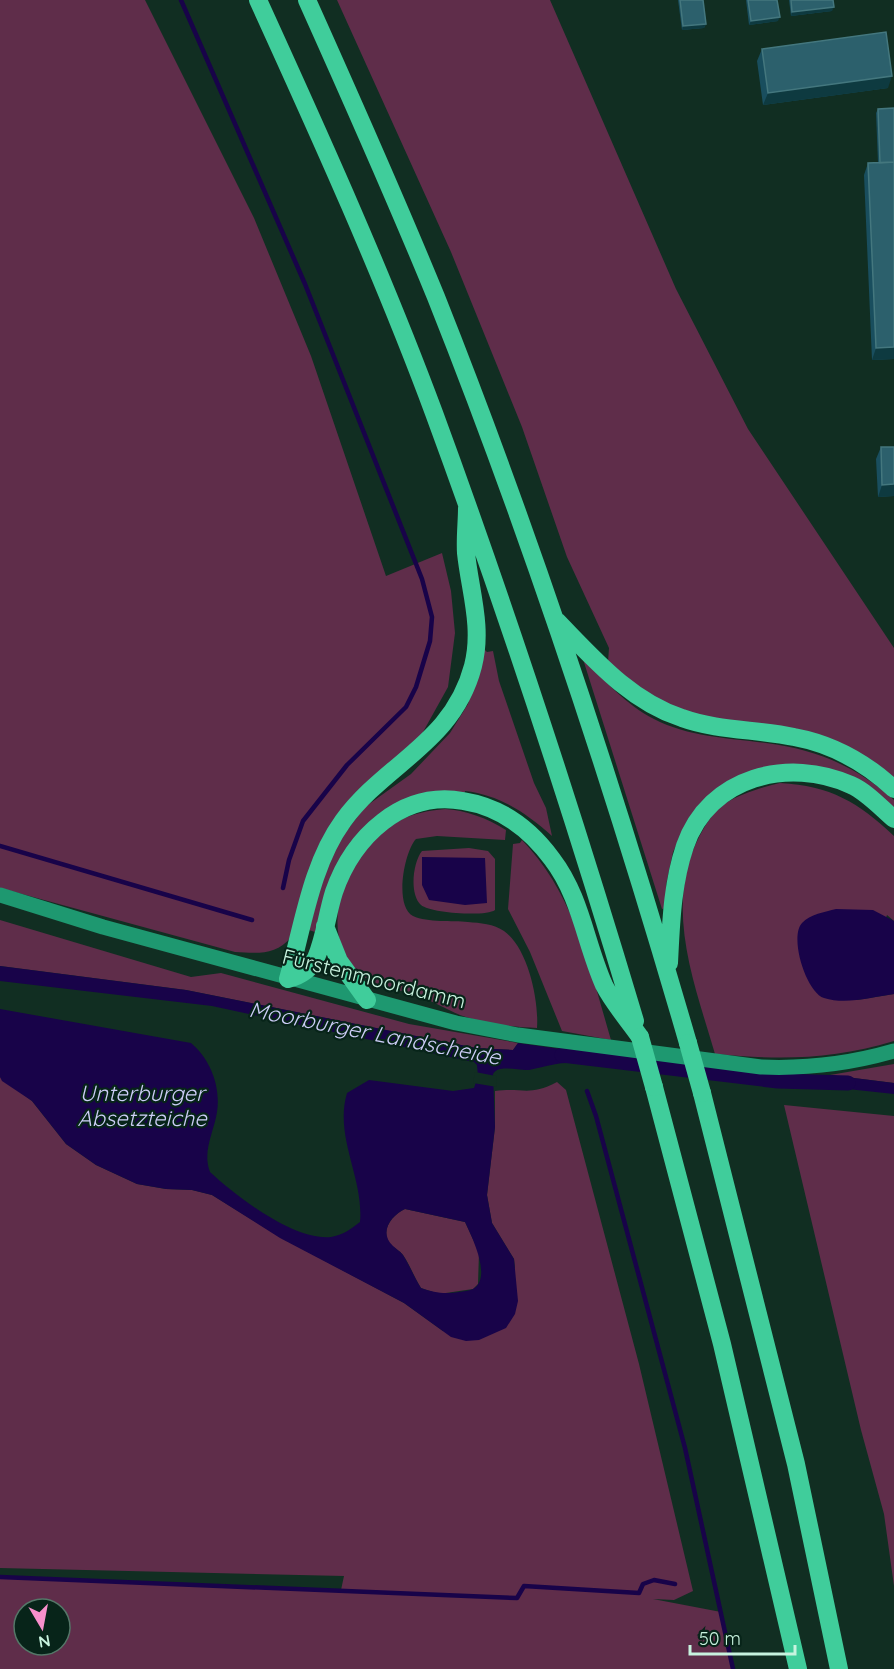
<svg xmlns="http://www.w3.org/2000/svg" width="894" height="1669" font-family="Quicksand,sans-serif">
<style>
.green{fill:#5f2d4a;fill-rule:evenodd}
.water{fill:#180349;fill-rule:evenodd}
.pier{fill:#112e22}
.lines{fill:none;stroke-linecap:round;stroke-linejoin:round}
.stream{stroke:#180349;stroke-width:4.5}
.canal{stroke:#180349;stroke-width:15}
.secondary{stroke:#1e9870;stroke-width:15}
.motorway{stroke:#40cd9b;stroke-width:18}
.motorway-bridge{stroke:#40cd9b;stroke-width:18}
.wall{fill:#194e5e}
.shaded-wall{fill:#0e3a40}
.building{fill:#2c606c;stroke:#44777e;stroke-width:1.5}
.labels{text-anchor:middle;stroke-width:4.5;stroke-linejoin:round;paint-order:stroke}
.street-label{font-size:21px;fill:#c8f3df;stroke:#072419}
.water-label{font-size:22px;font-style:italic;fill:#cdcdf7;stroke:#072419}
</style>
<rect width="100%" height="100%" fill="#112e22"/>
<path class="green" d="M0 0H145L254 218 311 356 386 576 442 553 451 591 455 633 448 687 418 741 339 814 291 937C276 956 257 953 235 952L0 888Z
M337 0H550L676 289 748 429 894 648V778L870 759 695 718 637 690 608 662 609 648 567 557 522 427 451 252Z
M484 649 487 652 493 651 499 681 534 783 546 808 552 836C526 813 500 795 465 791L464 795 393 807 324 900 315 932 309 930 325 870 338 842 365 807 411 774 450 733 468 704Z
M582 656C603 679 626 705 654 719 689 737 728 738 766 743 816 749 857 767 894 800V810L820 769 706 798 688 819 673 852 666 885V908L662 909Z
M780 783C831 786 858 802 894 836V921L887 915 857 1000 894 994V1041C831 1060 780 1060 715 1054 695 985 663 907 699 837 706 824 713 812 724 804 742 793 760 788 780 783Z
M445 809C465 810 487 818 506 830L505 840 437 836 416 839C404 852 394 906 413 916 428 923 452 920 468 922 480 923 494 924 504 931 528 948 539 1000 537 1028 512 1027 484 1024 460 1015 446 1009 433 1001 418 996 398 989 371 986 356 970 314 926 350 848 397 822 412 813 428 811 445 809Z
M522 840C575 895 590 969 611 1040L562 1031 530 952 508 909 513 844 520 843Z
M469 848 488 851 495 859V910C486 917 430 913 421 905 409 894 413 862 422 851Z
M0 920 191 977 221 973 409 1024 518 1043 513 1050 476 1048 186 990 0 966Z
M894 1064V1083L830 1075Z
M0 1077 32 1101 66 1144 96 1165 137 1184 166 1189 192 1190 212 1195 280 1237 404 1303 443 1331 515 1268 514 1259 492 1223 487 1195 495 1127V1091C523 1087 528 1097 557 1082L566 1090 639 1364 693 1591 674 1600 653 1599 721 1612 733 1669H0V1577L341 1590 344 1576 0 1568ZM24 1609H60V1645H24Z
M784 1105 894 1116V1586L884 1514 861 1430Z
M405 1209 465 1222 479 1252 478 1284 473 1289 439 1294 421 1288C414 1277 410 1265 403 1255 400 1251 396 1249 392 1246 378 1232 392 1215 405 1209Z"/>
<path class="water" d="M422 857 485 858 487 903 465 905 429 900 422 885Z
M836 909 873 910 894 921V994C872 997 846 1005 824 998 806 992 789 937 802 923 810 914 825 912 836 909Z
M0 966 186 990 476 1048 513 1050 518 1043 582 1052 580 1063C557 1062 550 1066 529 1070 518 1071 499 1064 493 1074L495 1127 487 1195 492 1223 514 1259 518 1301 515 1314 506 1328 479 1340 466 1341 451 1337 404 1303 280 1238 212 1195 192 1190 166 1189 137 1184 96 1165 66 1144 32 1101 2 1081 0 1077V1009L191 1043C210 1059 221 1086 217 1112 214 1132 202 1151 210 1172 237 1197 294 1241 331 1237 343 1235 351 1229 360 1222 364 1178 334 1137 347 1093L369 1080 453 1091 474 1088 478 1076 477 1065 474 1062 212 1006 0 981ZM405 1209 465 1222C471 1235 493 1278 473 1289 469 1291 463 1291 459 1292 444 1294 435 1293 421 1288 414 1277 410 1266 403 1255 400 1251 396 1249 393 1246 378 1232 392 1215 405 1209Z
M830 1075 894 1083V1094L829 1087Z"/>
<path class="pier" d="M475 1072 496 1076 497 1087 473 1083Z"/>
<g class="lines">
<path class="stream" d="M181 0 305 284 422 579 432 617 430 641 416 687 406 707 347 765 303 821 289 860 283 888
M0 846 252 920
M587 1091 596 1116 685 1448 733 1669
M0 1577 517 1598 524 1586 639 1593 643 1584 654 1580 675 1584"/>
<path class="canal" d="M562 1055 778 1081 848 1083"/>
<path class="secondary" d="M0 895 103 927 456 1023 518 1035 761 1067C808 1069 849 1064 894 1051"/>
<path class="motorway" d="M258 0C320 136 382 273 434 413 508 614 574 817 635 1021
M307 0C351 98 395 197 436 297 533 541 615 791 688 1043
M467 508C467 522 465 538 466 553 470 591 483 627 473 666 453 743 385 763 343 821 311 865 303 926 288 979 300 976 310 970 316 958 325 937 327 914 334 892 353 837 402 790 463 801 501 807 530 829 552 859 581 897 585 942 604 985 613 1003 629 1021 640 1037
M557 621C594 659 630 701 682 718 718 731 757 729 794 737 832 744 866 763 894 789
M325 926 339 961 367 1000
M669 963C671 924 672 884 685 846 709 776 789 757 851 785 867 792 881 808 894 819
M654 1087 722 1344 798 1669
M702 1093 796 1464 839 1669"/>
<path class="motorway-bridge" d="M640 1037 654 1087
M688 1043 702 1093"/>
</g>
<path class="wall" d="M678 0H703L706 24 704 28 682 30Z
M746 0H777L778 21 749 25Z
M789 0H833L832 11 791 16Z
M762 49 888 88 763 105 757 61Z
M894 108V359L872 360 864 175 868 163H878L876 113 878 109Z
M881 447H894V496L878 497 876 459Z"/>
<path class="shaded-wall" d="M834 7 832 11 791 16 792 12Z
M780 17 778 21 749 25 751 21Z
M706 24 704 28 682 30 683 26Z
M892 76 888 88 763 105 768 93Z
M894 347V359L872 360 876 348Z
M894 484V496L878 497 882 485Z"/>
<path class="building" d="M680 0H703L706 24 683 26Z
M748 0H777L780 17 751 21Z
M791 0H833L834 7 792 12Z
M886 32 892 76 768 93 762 49Z
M894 108V162L880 163 878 109Z
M894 162V347L876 348 868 163Z
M881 447H894V484L882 485Z"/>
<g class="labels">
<g class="street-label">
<text transform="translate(374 979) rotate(14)" y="7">Fürstenmoordamm</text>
</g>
<g class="water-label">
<text transform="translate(375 1033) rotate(11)" y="8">Moorburger Landscheide</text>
<text x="142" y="1101">Unterburger<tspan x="142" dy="25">Absetzteiche</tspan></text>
</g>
</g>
<g transform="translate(42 1627) rotate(170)"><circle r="28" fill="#072419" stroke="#547768" stroke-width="1.5"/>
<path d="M0-4.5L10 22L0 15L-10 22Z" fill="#f890cc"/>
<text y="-9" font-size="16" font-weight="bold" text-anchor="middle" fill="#c8f3df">N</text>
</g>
<path d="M690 1645v9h105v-9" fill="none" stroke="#c8f3df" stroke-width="3"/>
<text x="699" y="1645" font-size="18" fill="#c8f3df" stroke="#072419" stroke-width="4.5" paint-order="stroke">50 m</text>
</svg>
